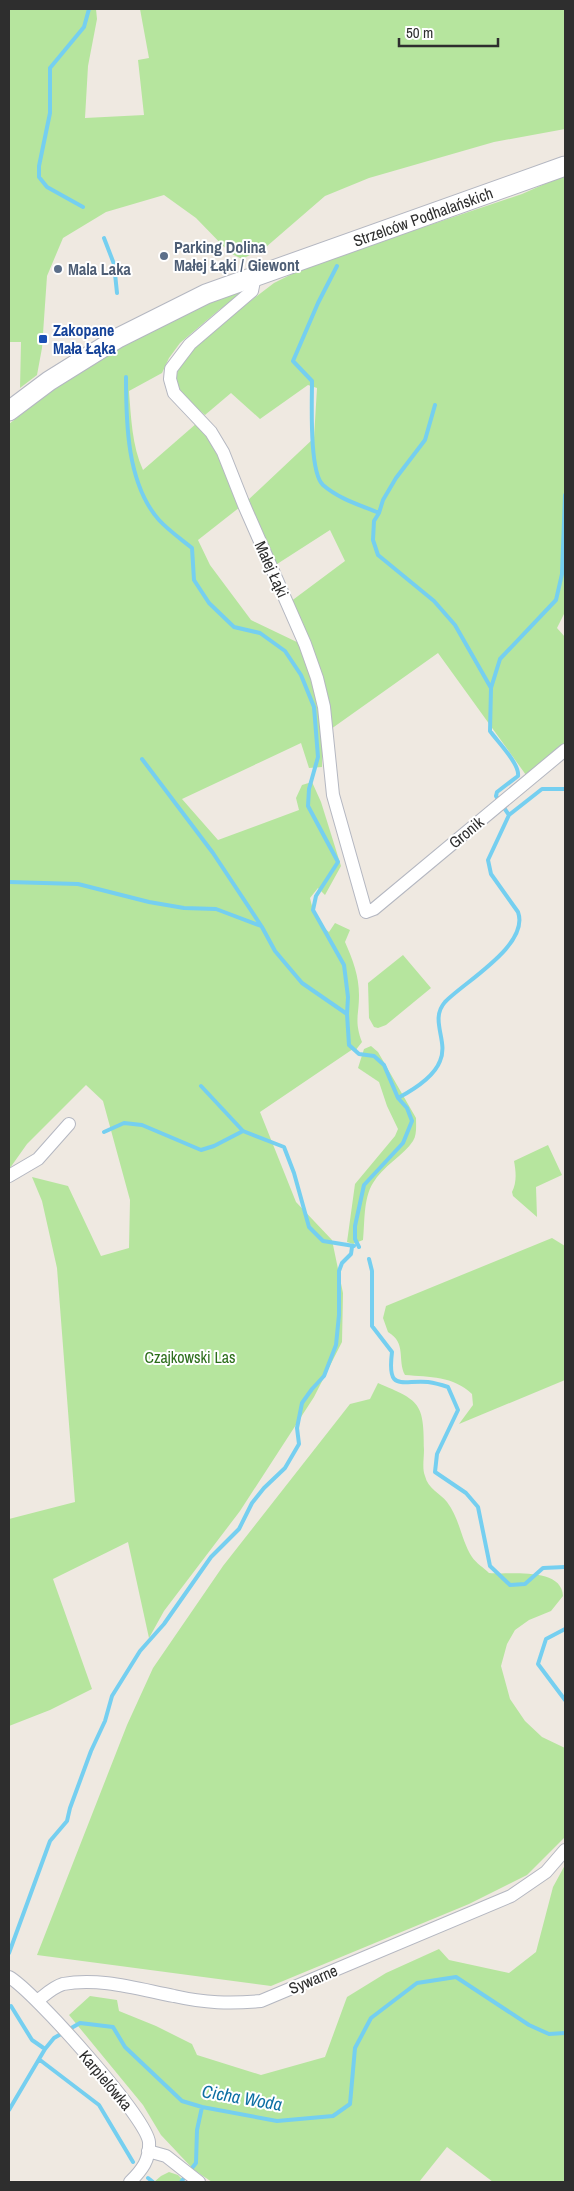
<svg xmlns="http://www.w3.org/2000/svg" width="574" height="2191" font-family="'Archivo Narrow',sans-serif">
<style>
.green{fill:#b6e59e}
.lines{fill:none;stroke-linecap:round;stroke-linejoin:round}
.stream{stroke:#75cff0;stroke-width:4}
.minor-casing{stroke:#b4b7c1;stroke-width:14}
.secondary-casing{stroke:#b4b7c1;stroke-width:21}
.minor{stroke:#fff;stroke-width:12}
.secondary{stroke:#fff;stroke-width:19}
.service-dot{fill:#5c6f8a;stroke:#fff;stroke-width:2}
.transit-dot{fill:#1a4fb4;stroke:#fff;stroke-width:2}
.labels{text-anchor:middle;stroke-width:4;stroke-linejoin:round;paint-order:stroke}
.street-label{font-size:16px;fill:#2e2e2e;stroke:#fff}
.service-label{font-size:16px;font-weight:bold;fill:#4e5e75;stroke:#fff;text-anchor:start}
.transit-label{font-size:16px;font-weight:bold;fill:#164399;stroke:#fff;text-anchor:start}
.park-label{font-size:16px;fill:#2c6e1b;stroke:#fff}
.water-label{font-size:18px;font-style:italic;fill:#0d6fa3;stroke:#fff}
</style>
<rect width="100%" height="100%" fill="#efe9e1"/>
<path class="green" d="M9 9H96L97 19 88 66 85 118 144 115 138 60 149 58 140 9H565V129L494 142 369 178 325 196 266 247 242 259 230 253 196 218 164 195 106 212 63 238 47 276 42 348 37 375 20 388 21 342H9Z
M565 175V612L557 628 565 637V745L526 775 438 653 331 729 290 602 345 561 330 530 274 566 246 502 314 438 317 388 308 385 260 419 231 393 205 415 182 395 176 380 179 362 202 338 274 283 308 266 522 194Z
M240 290 238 297 219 310 180 343 169 358 162 373 129 391C131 417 132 446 143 470L197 423 216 448 240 507 198 540 210 565 251 620 301 644 314 692 322 731V767L309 768 301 743 182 799 218 840 299 810 296 798 302 785 312 782 321 802 341 866 325 895 318 888 310 898C313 912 317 923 329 932L335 923 350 930 345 942C353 960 359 976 359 995 359 1016 354 1021 362 1042L355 1051 353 1049 260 1112 296 1202 332 1240 343 1293 342 1342 314 1397 240 1511 164 1611 149 1638 128 1542 53 1579 92 1689 50 1710 9 1726V1519L75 1502 57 1268 42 1201 32 1177 68 1186 101 1256 129 1248 130 1200 103 1101 86 1085 27 1144 10 1168 9 1165V424C34 405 59 384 86 367 134 336 187 311 240 290Z
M403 955 431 988 386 1025 378 1028 374 1027 369 1018 368 983Z
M371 1046 378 1052 416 1118C416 1125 417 1135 413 1141 404 1155 382 1167 373 1183 363 1199 365 1223 363 1240L353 1244 347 1242 355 1184 395 1136 398 1129 387 1106 379 1082 358 1068 364 1049Z
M548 1145 562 1175 536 1187 537 1217 513 1196 512 1192C517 1182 516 1172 514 1161Z
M552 1238 565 1246V1380L459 1424 473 1405 472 1394C453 1376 430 1377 405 1375 397 1360 407 1343 388 1332L383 1318 386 1306Z
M378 1383C420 1401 424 1402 424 1450 424 1458 422 1469 425 1476 428 1489 440 1493 447 1502 460 1519 461 1540 472 1557 476 1563 484 1568 489 1573 510 1575 562 1567 563 1596L551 1611 529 1620 515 1630 507 1644 501 1666 510 1699 525 1721 542 1737 565 1748V1837L527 1875 469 1904 271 1986 37 1955 127 1725 153 1668 223 1566 350 1404 370 1399Z
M565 1865V2182H493L447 2147 419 2182H212L194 2170 161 2135 143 2105 69 2015 90 1996 117 2000 119 2011 156 2026 192 2044 197 2055 261 2075 325 2057 347 1997 386 1973 439 1949 449 1960 509 1973 536 1952 553 1887Z
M169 2172 178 2175 185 2182H154L161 2176Z"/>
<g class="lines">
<path class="stream" d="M83 207 47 187 39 177V166L50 113V68L84 27 89 9
M104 238 114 264 117 293
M337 266 318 303 293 361 312 381C312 402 309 472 323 485 339 499 360 505 379 513
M126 377C126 423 127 484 159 520 168 530 181 539 192 548L194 580 209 603 234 627 260 633 285 651 301 675 314 707 318 757 309 789 308 806 338 862 316 896 313 910 344 965 348 997 347 1014 349 1045 359 1054 374 1056 384 1065 398 1098 407 1108 412 1121 403 1143 364 1185 355 1226V1239L359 1247
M435 405 425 440 396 478 383 500 379 513 374 521 373 540 378 555 434 601 455 625 491 688 490 731C497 741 520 764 518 776L497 792 496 796 509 815
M491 688 500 659 556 600 562 574 565 495
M142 759 213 853 262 927 275 951 302 983 347 1014
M9 882 78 884 149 902 184 908 216 909 261 926
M201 1086 243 1131 284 1147 294 1173 309 1227 323 1241 354 1246
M398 1098C413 1090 434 1077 440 1061 449 1041 429 1020 445 1002 464 982 530 945 518 912L491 874 488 860 509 815 542 789H565
M104 1132 124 1123 142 1125 201 1150 214 1146 243 1131
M369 1259 372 1271V1326L392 1352C387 1392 400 1380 428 1382 435 1383 442 1385 448 1387L458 1410 437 1454 435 1472 466 1493 478 1507 490 1566 510 1585 525 1584 543 1568 565 1567
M565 1629 546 1639 538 1664 565 1700
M9 1953 50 1841 67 1821 70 1808 91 1751 105 1721 112 1696 140 1651 164 1624 211 1557 239 1529 252 1503 264 1488 285 1468 299 1444 297 1428 302 1403 312 1389 324 1376 336 1345 339 1315V1271L342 1263 351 1254 352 1247
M11 2006 32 2040 45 2049
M40 2060 99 2105 133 2162
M9 2110 45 2049 54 2038 80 2023 113 2027 125 2047 182 2101 202 2107 277 2121 333 2116 350 2104 355 2048 371 2018 417 1983 456 1977 529 2025 549 2034 565 2033
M148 2178 153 2182
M181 2182 196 2163 197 2130 202 2107"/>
<g class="minor-casing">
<path id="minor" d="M255 276 252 291 190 344 171 369 170 379 174 393 211 432 223 452 244 505 305 644 317 678 324 707 333 795 366 912 374 909 565 750
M9 1176 38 1159 69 1124
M9 1977C33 1990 146 2117 149 2142 150 2160 142 2170 130 2182
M37 2001C45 1995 53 1987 63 1984 99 1977 138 1989 174 1996 205 2003 230 2004 261 2001L511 1896 546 1872 565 1850
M148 2151 166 2156 199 2182"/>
</g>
<g class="secondary-casing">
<g id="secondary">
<path id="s1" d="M9 411 49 381 118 338 206 294 565 166"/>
</g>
</g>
<use href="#minor" class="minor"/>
<use href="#secondary" class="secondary"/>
</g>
<g class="service-dot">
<circle cx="164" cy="256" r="5"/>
<circle cx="58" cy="269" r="5"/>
</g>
<rect class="transit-dot" x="38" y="334" width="10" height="10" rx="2.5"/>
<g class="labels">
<g class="street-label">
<text dy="6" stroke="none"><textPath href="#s1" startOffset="460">Strzelców Podhalańskich</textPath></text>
<text transform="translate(272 569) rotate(66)" y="6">Małej Łąki</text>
<text transform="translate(466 832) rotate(-40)" y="6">Gronik</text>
<text transform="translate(313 1979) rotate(-23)" y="6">Sywarne</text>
<text transform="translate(106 2080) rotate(50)" y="6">Karpielówka</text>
</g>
<g class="service-label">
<text x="174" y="253">Parking Dolina<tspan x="174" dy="18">Małej Łąki / Giewont</tspan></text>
<text x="68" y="275">Mala Laka</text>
</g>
<g class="transit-label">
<text x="53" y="336">Zakopane<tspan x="53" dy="18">Mała Łąka</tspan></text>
</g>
<g class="park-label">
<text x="190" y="1363">Czajkowski Las</text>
</g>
<g class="water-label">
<text transform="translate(242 2098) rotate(10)" y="6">Cicha Woda</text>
</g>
</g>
<rect width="574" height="2191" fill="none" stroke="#2e2e2e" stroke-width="20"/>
<path d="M399 38v8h99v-8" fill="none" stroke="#2e2e2e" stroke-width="2.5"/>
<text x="406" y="38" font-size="15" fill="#2e2e2e" stroke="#ffffff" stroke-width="4" paint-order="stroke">50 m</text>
</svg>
